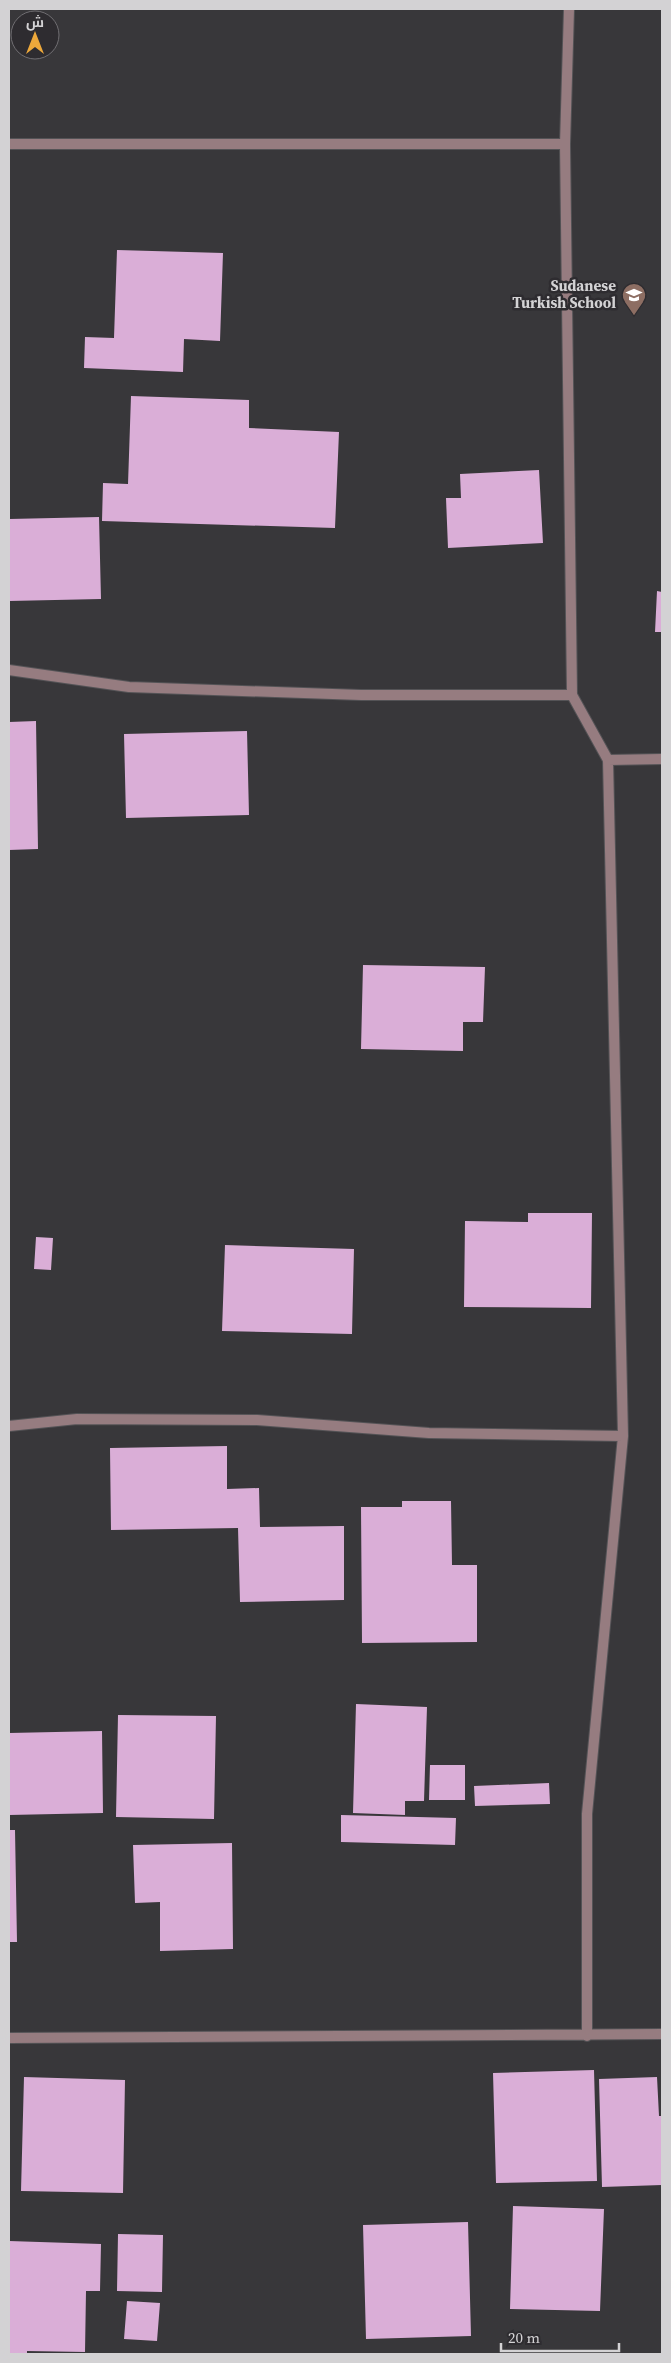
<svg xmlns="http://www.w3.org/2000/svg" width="671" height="2363" font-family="'Source Serif 4',Cairo,serif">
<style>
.building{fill:#daaed7}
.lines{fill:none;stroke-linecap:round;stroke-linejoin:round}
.minor-casing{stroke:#545356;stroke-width:12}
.minor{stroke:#967c80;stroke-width:10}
.labels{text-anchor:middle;stroke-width:5;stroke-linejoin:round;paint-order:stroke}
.poi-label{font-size:15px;font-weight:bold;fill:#d3d2d4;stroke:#2e2c30;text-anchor:end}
</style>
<rect width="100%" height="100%" fill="#38373a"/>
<path class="building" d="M117 250 223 253 220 341 184 339 183 372 84 368 85 337 114 338Z
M131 396 249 400V428L339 432 335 528 102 521 103 483 128 484Z
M539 470 543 543 448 548 446 498H461L460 474Z
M99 517 101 599 9 601V519Z
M657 591 662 592V632H655Z
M36 721 38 849 9 850V722Z
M247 731 249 815 126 818 124 734Z
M363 965 485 967 483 1022H463V1051L361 1049Z
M528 1213H592L591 1308 464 1307 465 1221 528 1222Z
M36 1237 53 1238 51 1270 34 1269Z
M225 1245 354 1249 352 1334 222 1331Z
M227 1446V1489L259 1488 260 1527 344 1526V1600L240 1602 238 1528 111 1530 110 1448Z
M402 1501H451L452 1565H477V1642L362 1643 361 1507H402Z
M356 1704 427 1707 424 1801H405V1815L353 1813Z
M118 1715 216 1716 214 1819 116 1817Z
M102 1731 103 1813 9 1815V1733Z
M430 1765H465V1800H429Z
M549 1783 550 1804 475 1806 474 1786Z
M341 1815 456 1818 455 1845 341 1842Z
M9 1830H15L17 1942H9Z
M232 1843 233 1949 160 1951V1902L135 1903 133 1845Z
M594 2070 597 2181 496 2183 493 2073Z
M24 2077 125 2080 123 2193 21 2191Z
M657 2077 659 2116H662V2185L602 2187 599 2079Z
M513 2206 604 2209 600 2311 510 2309Z
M468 2222 471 2336 366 2339 363 2225Z
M118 2234 163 2235 162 2292 117 2291Z
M9 2241 101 2244 100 2291H86L85 2352 27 2351V2354H9Z
M127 2301 160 2303 157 2341 124 2339Z"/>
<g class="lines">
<g class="minor-casing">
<path id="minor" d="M569 9 565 144 572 695 608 760 623 1436 587 1814V2036
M9 144H565
M9 670 129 687 361 695H572
M608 760 662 759
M9 1426 77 1419 257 1420 429 1433 623 1436
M9 2038 662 2034"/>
</g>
<use href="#minor" class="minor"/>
</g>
<defs>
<g id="school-pin" transform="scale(1.25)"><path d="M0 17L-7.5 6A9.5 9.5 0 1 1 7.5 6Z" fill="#8d6e63" stroke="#2e2c30"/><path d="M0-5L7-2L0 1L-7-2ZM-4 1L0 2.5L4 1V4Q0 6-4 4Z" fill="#fff"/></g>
</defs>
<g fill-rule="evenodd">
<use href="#school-pin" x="634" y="295"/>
</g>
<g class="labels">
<g class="poi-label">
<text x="616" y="291">Sudanese<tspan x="616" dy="17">Turkish School</tspan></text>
</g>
</g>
<rect width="671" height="2363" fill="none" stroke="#d3d2d4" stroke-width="20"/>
<g transform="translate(35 35)"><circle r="24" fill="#2e2c30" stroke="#706e72"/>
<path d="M0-4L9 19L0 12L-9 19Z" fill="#eda83b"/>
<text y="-8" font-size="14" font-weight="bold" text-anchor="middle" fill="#d3d2d4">ش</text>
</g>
<path d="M501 2343v8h118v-8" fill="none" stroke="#d3d2d4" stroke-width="2.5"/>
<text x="508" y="2343" font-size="15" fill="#d3d2d4" stroke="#2e2c30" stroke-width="4" paint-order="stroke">20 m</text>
</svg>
